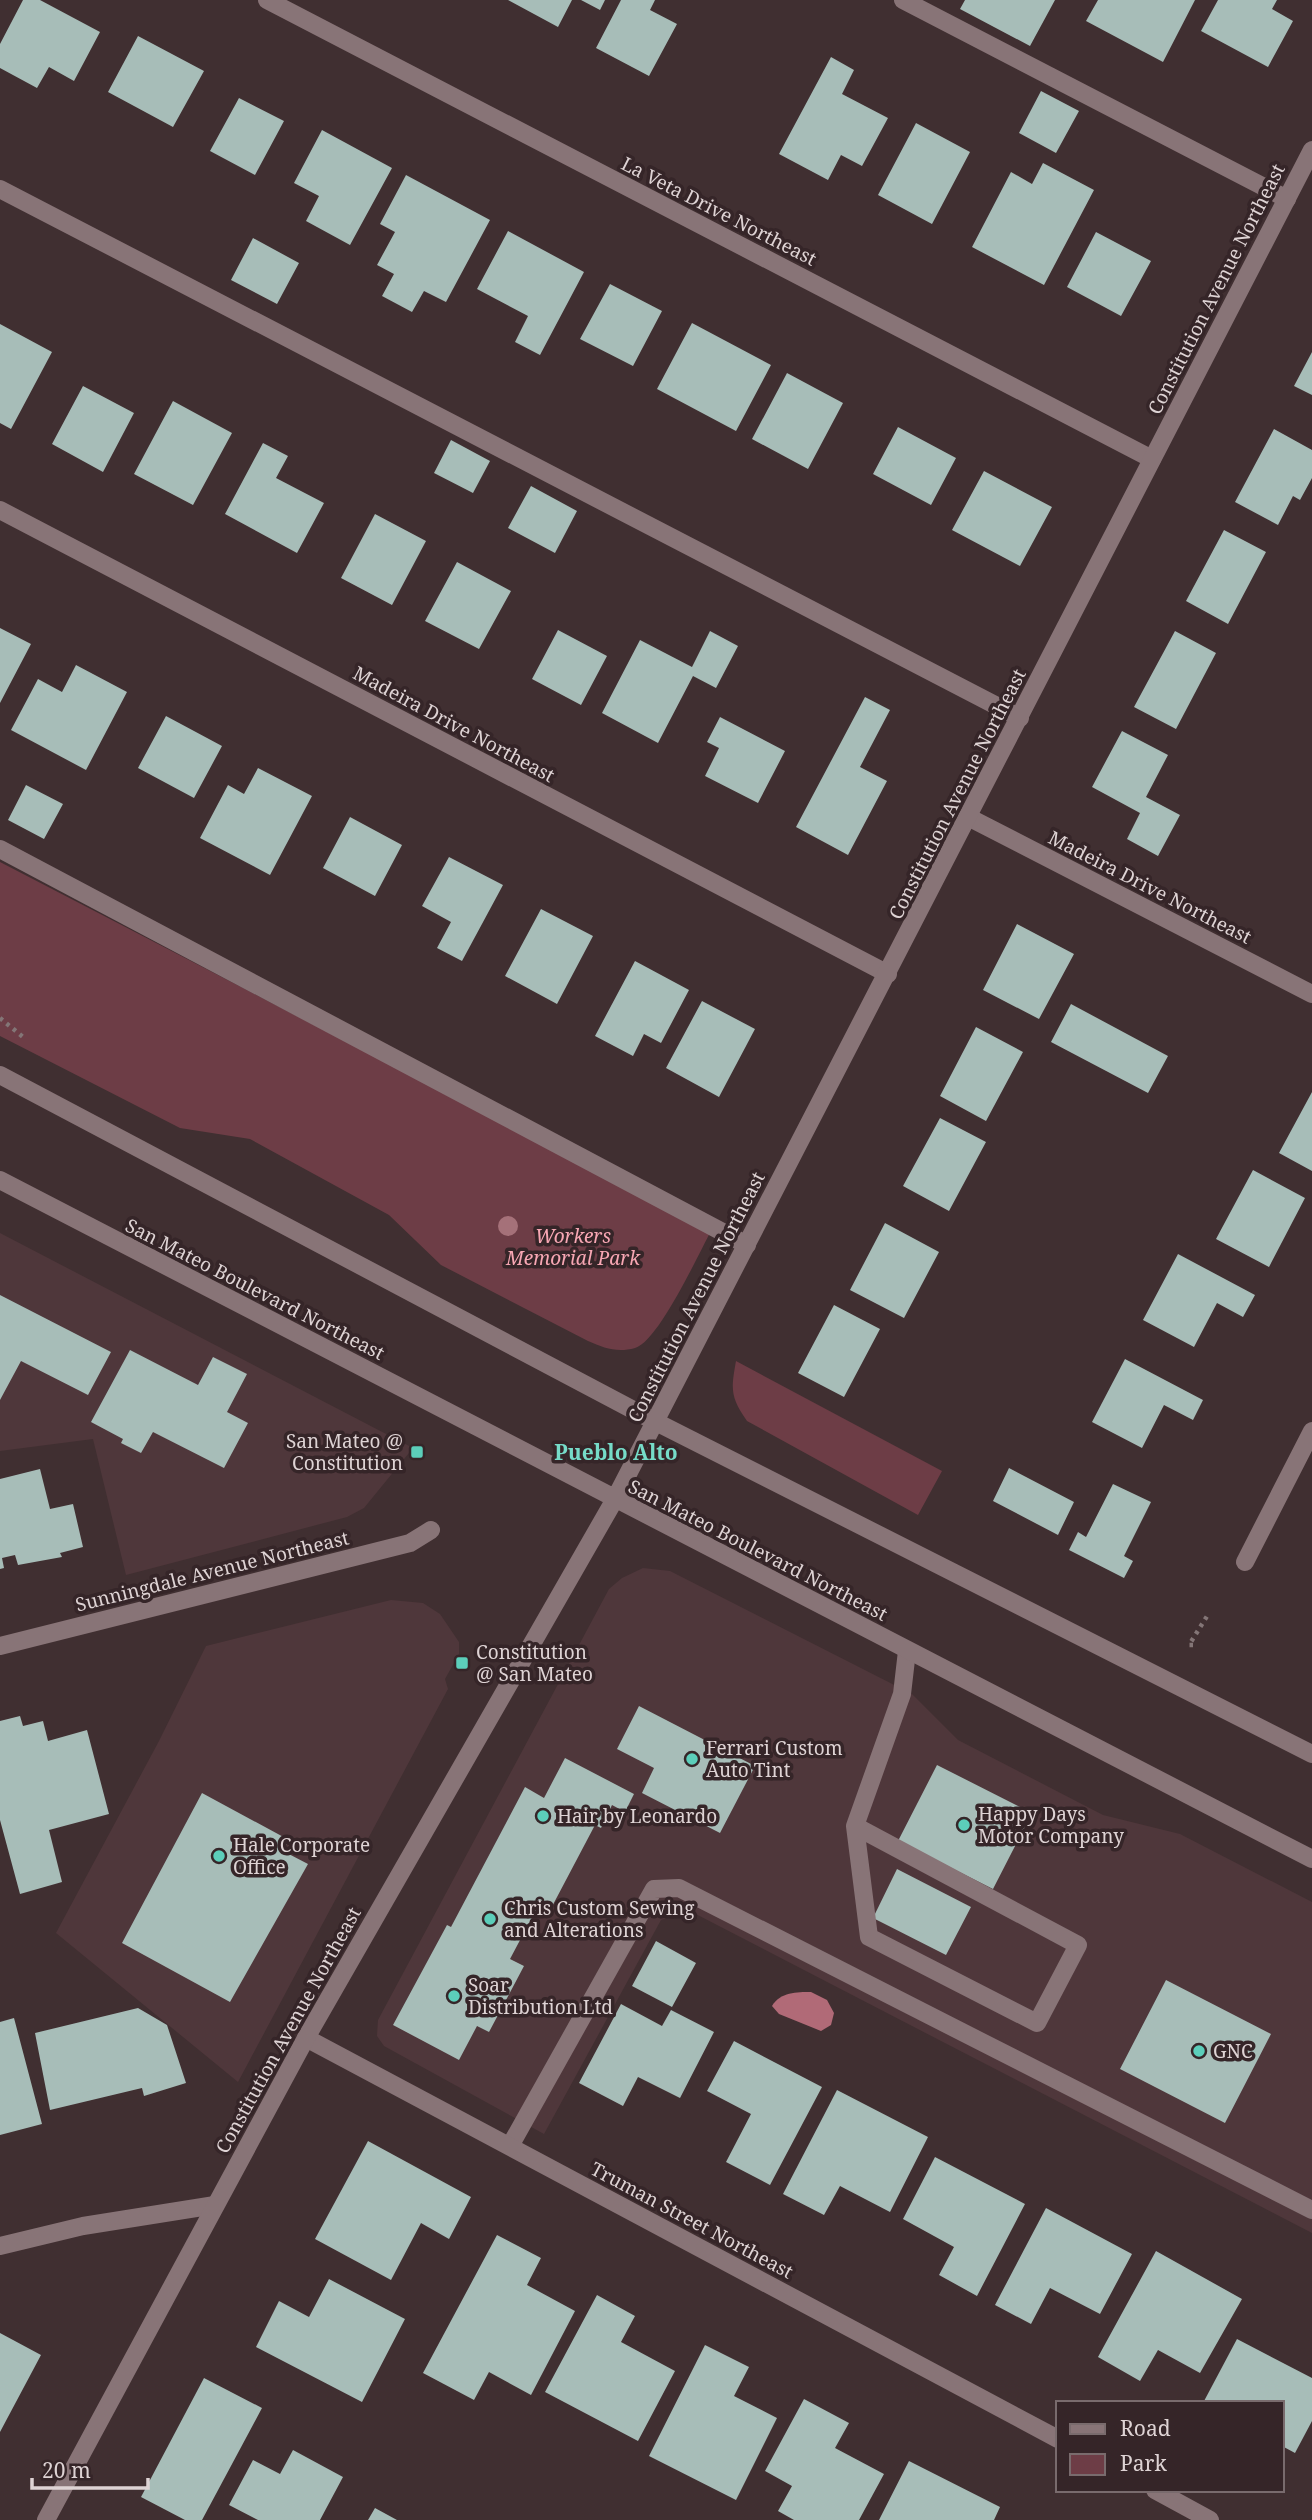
<svg xmlns="http://www.w3.org/2000/svg" width="1312" height="2520" font-family="'Noto Serif',serif">
<style>
.built{fill:#4f373b}
.green{fill:#6d3d46}
.water{fill:#b16a77}
.building{fill:#a7bdb8}
.lines{fill:none;stroke-linecap:round;stroke-linejoin:round}
.path{stroke:#837576;stroke-width:4.5;stroke-dasharray:3.5 5;stroke-linecap:butt}
.lane{stroke:#887477;stroke-width:18}
.street{stroke:#887477;stroke-width:18}
.secondary{stroke:#887477;stroke-width:18}
.tree{fill:#a57179}
.poi-dot{fill:#5cceba;stroke:#352528;stroke-width:2.5}
.labels{text-anchor:middle;stroke-width:7;stroke-linejoin:round;paint-order:stroke}
.street-label{font-size:19px;fill:#ded3d4;stroke:#352528}
.park-label{font-size:19px;font-style:italic;fill:#f8a7b4;stroke:#352528}
.poi-label{font-size:19px;fill:#ded3d4;stroke:#352528;text-anchor:start}
.neighbourhood-label{font-size:21px;font-weight:bold;fill:#76dcc9;stroke:#352528}
</style>
<rect width="100%" height="100%" fill="#402f31"/>
<path class="built" d="M0 1233 413 1448 364 1508 347 1517 126 1575 93 1439 0 1451Z
M643 1568 670 1571 912 1694 958 1740 1103 1815 1180 1834 1312 1902V2233L688 1910 661 1920 544 2134 384 2046 377 2036 378 2020 609 1589 622 1578Z
M391 1600 423 1603 440 1614 459 1642V1654L445 1679 448 1689 238 2082 56 1933 159 1741 206 1646Z"/>
<path class="green" d="M0 862 711 1231C698 1255 658 1342 635 1348 617 1353 604 1348 588 1341L441 1265 389 1215 250 1139 180 1128 0 1036Z
M736 1361 942 1471 918 1515 747 1421C730 1397 731 1389 736 1361Z"/>
<path class="water" d="M811 1992 827 2000 834 2013 831 2025 821 2031 779 2014 772 2006C780 1992 797 1992 811 1992Z"/>
<path class="building" d="M23 0H40L100 32 74 81 49 67 37 88 0 68V44Z
M508 0H572L558 27Z
M581 0H605L600 10Z
M621 0H655L650 10 677 24 649 76 596 48Z
M965 0H1055L1030 46 960 9Z
M1098 0H1195L1163 62 1086 21Z
M1218 0H1277L1272 9 1293 21 1268 67 1201 31Z
M138 36 204 71 173 127 108 92Z
M831 57 854 70 842 94 888 118 862 166 841 155 828 180 779 154Z
M1041 91 1079 111 1056 153 1019 133Z
M239 98 284 121 255 175 210 151Z
M916 123 970 152 932 224 878 195Z
M322 130 392 168 350 245 306 221 319 196 294 183Z
M1043 163 1094 190 1044 285 972 247 1011 172 1032 184Z
M406 175 490 220 446 302 424 291 412 312 382 296 394 274 377 265 395 232 380 224Z
M508 231 584 272 540 355 515 342 528 316 477 289Z
M1096 232 1151 261 1121 316 1067 287Z
M253 238 299 263 277 304 231 280Z
M610 284 662 311 633 366 580 339Z
M692 323 771 365 736 431 657 389Z
M0 324 52 352 11 429 0 423Z
M1312 352V395L1294 386Z
M787 373 843 403 808 469 752 439Z
M83 386 134 413 103 472 52 444Z
M173 401 232 433 193 505 134 474Z
M898 427 956 458 931 505 873 474Z
M1274 429 1312 450V478L1300 500 1293 496 1278 525 1235 502Z
M451 440 490 461 473 493 434 473Z
M263 443 288 456 276 478 324 503 297 553 225 514Z
M984 471 1052 507 1020 566 952 530Z
M531 486 577 511 555 553 508 528Z
M375 514 426 541 392 605 341 578Z
M1224 530 1266 552 1228 624 1186 601Z
M457 562 511 591 479 649 425 621Z
M0 628 31 644 0 703Z
M558 630 607 656 581 705 532 679Z
M710 631 738 646 716 688 693 676 658 743 602 713 640 640 692 667Z
M1175 631 1216 653 1176 729 1134 707Z
M76 665 127 692 86 770 11 730 38 679 62 692Z
M865 697 890 710 860 767 887 781 848 855 796 827Z
M166 716 222 746 194 798 138 768Z
M720 717 785 751 758 803 705 776 719 748 707 742Z
M1122 731 1168 755 1146 797 1180 815 1158 856 1127 839 1140 813 1092 787Z
M258 768 312 796 270 875 200 838 228 785 244 794Z
M26 785 63 804 44 839 8 820Z
M350 817 402 845 375 896 323 868Z
M449 857 503 885 462 961 437 948 451 922 422 906Z
M541 909 593 936 557 1004 505 976Z
M1017 924 1074 954 1039 1019 983 990Z
M635 961 689 990 661 1043 644 1034 633 1056 595 1036Z
M702 1001 755 1029 719 1097 666 1068Z
M1071 1004 1168 1056 1148 1093 1051 1042Z
M976 1027 1023 1052 986 1121 940 1096Z
M1312 1092V1171L1279 1153Z
M940 1118 986 1142 949 1211 903 1186Z
M1253 1170 1305 1198 1269 1267 1216 1239Z
M885 1223 939 1252 904 1318 850 1290Z
M1178 1254 1255 1295 1243 1317 1217 1303 1194 1347 1143 1320Z
M0 1295 111 1352 88 1395 21 1361 0 1400Z
M834 1305 880 1329 844 1397 798 1373Z
M130 1350 198 1385 213 1357 247 1374 227 1412 248 1423 224 1468 153 1432 141 1453 121 1443 123 1439 91 1422Z
M1125 1359 1203 1400 1193 1420 1164 1405 1142 1448 1092 1422Z
M1009 1468 1074 1502 1058 1535 993 1501Z
M40 1469 50 1509 73 1504 83 1547 60 1553 62 1557 18 1565 15 1555 2 1558 4 1568 0 1569V1479Z
M1113 1484 1151 1502 1124 1556 1133 1561 1124 1578 1069 1550 1078 1532 1086 1537Z
M639 1706 755 1766 720 1833 642 1793 654 1768 617 1749Z
M20 1716 23 1726 43 1721 48 1741 87 1730 109 1814 49 1830 62 1882 20 1894 0 1820V1721Z
M565 1758 634 1794 625 1812 612 1805 601 1828 595 1825 547 1916 536 1910 510 1959 524 1966 489 2032 477 2026 459 2060 393 2025 447 1925 451 1927 525 1787 544 1798Z
M937 1765 1032 1813 993 1889 898 1841Z
M202 1793 289 1840 283 1851 308 1864 230 2002 122 1943Z
M897 1869 971 1907 946 1955 873 1918Z
M656 1941 696 1963 672 2007 632 1986Z
M1166 1980 1271 2034 1225 2123 1120 2069Z
M621 2004 662 2026 671 2010 714 2032 680 2098 638 2077 623 2106 579 2083Z
M138 2008 167 2025 186 2083 144 2096 142 2088 50 2110 35 2033Z
M14 2018 42 2124 0 2135V2022Z
M734 2041 822 2087 770 2185 726 2162 751 2114 707 2091Z
M837 2090 928 2137 890 2212 840 2186 824 2215 783 2194Z
M368 2141 471 2197 449 2239 421 2223 391 2280 315 2239Z
M935 2157 1025 2204 977 2296 939 2275 954 2247 903 2219Z
M1046 2208 1132 2254 1100 2314 1050 2288 1031 2324 995 2305Z
M497 2235 541 2258 527 2285 575 2311 531 2395 489 2372 474 2400 423 2373Z
M1156 2251 1242 2299 1200 2373 1158 2350 1140 2381 1098 2357Z
M329 2279 405 2319 362 2402 256 2347 279 2301 309 2317Z
M597 2295 635 2316 621 2342 675 2371 638 2441 545 2392Z
M0 2333 41 2355 0 2432Z
M1237 2339 1312 2378V2421L1295 2453 1282 2446V2403H1203Z
M705 2345 749 2367 734 2396 777 2418 736 2500 649 2456Z
M204 2378 262 2408 202 2520H185L141 2497Z
M804 2399 849 2423 835 2448 884 2474 859 2520H794L778 2511 792 2486 765 2471Z
M293 2450 343 2477 320 2520H258L229 2505 253 2460 280 2474Z
M909 2461 1000 2507 994 2520H879Z
M375 2508 397 2520H368Z"/>
<g class="lines">
<path class="path" d="M0 1018 23 1037
M1193 1645H1189L1209 1613"/>
<path class="lane" d="M903 0 1287 199
M0 189 1020 718
M0 849 747 1245
M855 1826 869 1937 1037 2023 1078 1945 855 1826 902 1694 907 1651
M510 2146 654 1889 679 1888 1312 2210"/>
<path class="street" d="M267 0 1152 459
M0 510 888 974
M968 817 1312 994
M1245 1562 1312 1431
M0 1646 410 1543 431 1530
M306 2038 1058 2439
M0 2246 83 2226 215 2205
M1155 2490 1210 2520"/>
<path class="secondary" d="M0 1075 656 1422 1312 1754
M0 1180 1312 1859
M46 2520 306 2038 615 1499 1312 150"/>
</g>
<circle class="tree" cx="508" cy="1226" r="10"/>
<g class="poi-dot">
<rect x="410" y="1445" width="14" height="14" rx="3.5"/>
<rect x="455" y="1656" width="14" height="14" rx="3.5"/>
<circle cx="692" cy="1759" r="7"/>
<circle cx="543" cy="1816" r="7"/>
<circle cx="964" cy="1825" r="7"/>
<circle cx="219" cy="1856" r="7"/>
<circle cx="490" cy="1919" r="7"/>
<circle cx="454" cy="1996" r="7"/>
<circle cx="1199" cy="2051" r="7"/>
</g>
<g class="labels">
<g class="street-label">
<text transform="translate(719 211) rotate(27)" y="7">La Veta Drive Northeast</text>
<text transform="translate(1216 289) rotate(-63)" y="7">Constitution Avenue Northeast</text>
<text transform="translate(454 724) rotate(28)" y="7">Madeira Drive Northeast</text>
<text transform="translate(957 794) rotate(-63)" y="7">Constitution Avenue Northeast</text>
<text transform="translate(1150 887) rotate(27)" y="7">Madeira Drive Northeast</text>
<text transform="translate(255 1289) rotate(27)" y="7">San Mateo Boulevard Northeast</text>
<text transform="translate(696 1297) rotate(-63)" y="7">Constitution Avenue Northeast</text>
<text transform="translate(758 1550) rotate(27)" y="7">San Mateo Boulevard Northeast</text>
<text transform="translate(212 1571) rotate(-14)" y="7">Sunningdale Avenue Northeast</text>
<text transform="translate(288 2030) rotate(-61)" y="7">Constitution Avenue Northeast</text>
<text transform="translate(692 2220) rotate(28)" y="7">Truman Street Northeast</text>
</g>
<g class="park-label">
<text x="573" y="1243">Workers<tspan x="573" dy="22">Memorial Park</tspan></text>
</g>
<g class="poi-label">
<text x="403" y="1448" text-anchor="end">San Mateo @<tspan x="403" dy="22">Constitution</tspan></text>
<text x="476" y="1659">Constitution<tspan x="476" dy="22">@ San Mateo</tspan></text>
<text x="706" y="1755">Ferrari Custom<tspan x="706" dy="22">Auto Tint</tspan></text>
<text x="978" y="1821">Happy Days<tspan x="978" dy="22">Motor Company</tspan></text>
<text x="557" y="1823">Hair by Leonardo</text>
<text x="233" y="1852">Hale Corporate<tspan x="233" dy="22">Office</tspan></text>
<text x="504" y="1915">Chris Custom Sewing<tspan x="504" dy="22">and Alterations</tspan></text>
<text x="468" y="1992">Soar<tspan x="468" dy="22">Distribution Ltd</tspan></text>
<text x="1213" y="2058">GNC</text>
</g>
<g class="neighbourhood-label">
<text x="616" y="1460">Pueblo Alto</text>
</g>
</g>
<rect x="1056" y="2401" width="228" height="91" fill="#352528" stroke="#796b6d" stroke-width="2"/>
<rect x="1070" y="2424" width="35" height="10" fill="#887477" stroke="#796b6d" stroke-width="2"/>
<text x="1120" y="2436" font-size="21" fill="#ded3d4">Road</text>
<rect x="1070" y="2454" width="35" height="21" fill="#6d3d46" stroke="#796b6d" stroke-width="2"/>
<text x="1120" y="2471" font-size="21" fill="#ded3d4">Park</text>
<path d="M32 2478v10h116v-10" fill="none" stroke="#ded3d4" stroke-width="3.5"/>
<text x="42" y="2478" font-size="21" fill="#ded3d4" stroke="#352528" stroke-width="5" paint-order="stroke">20 m</text>
</svg>
